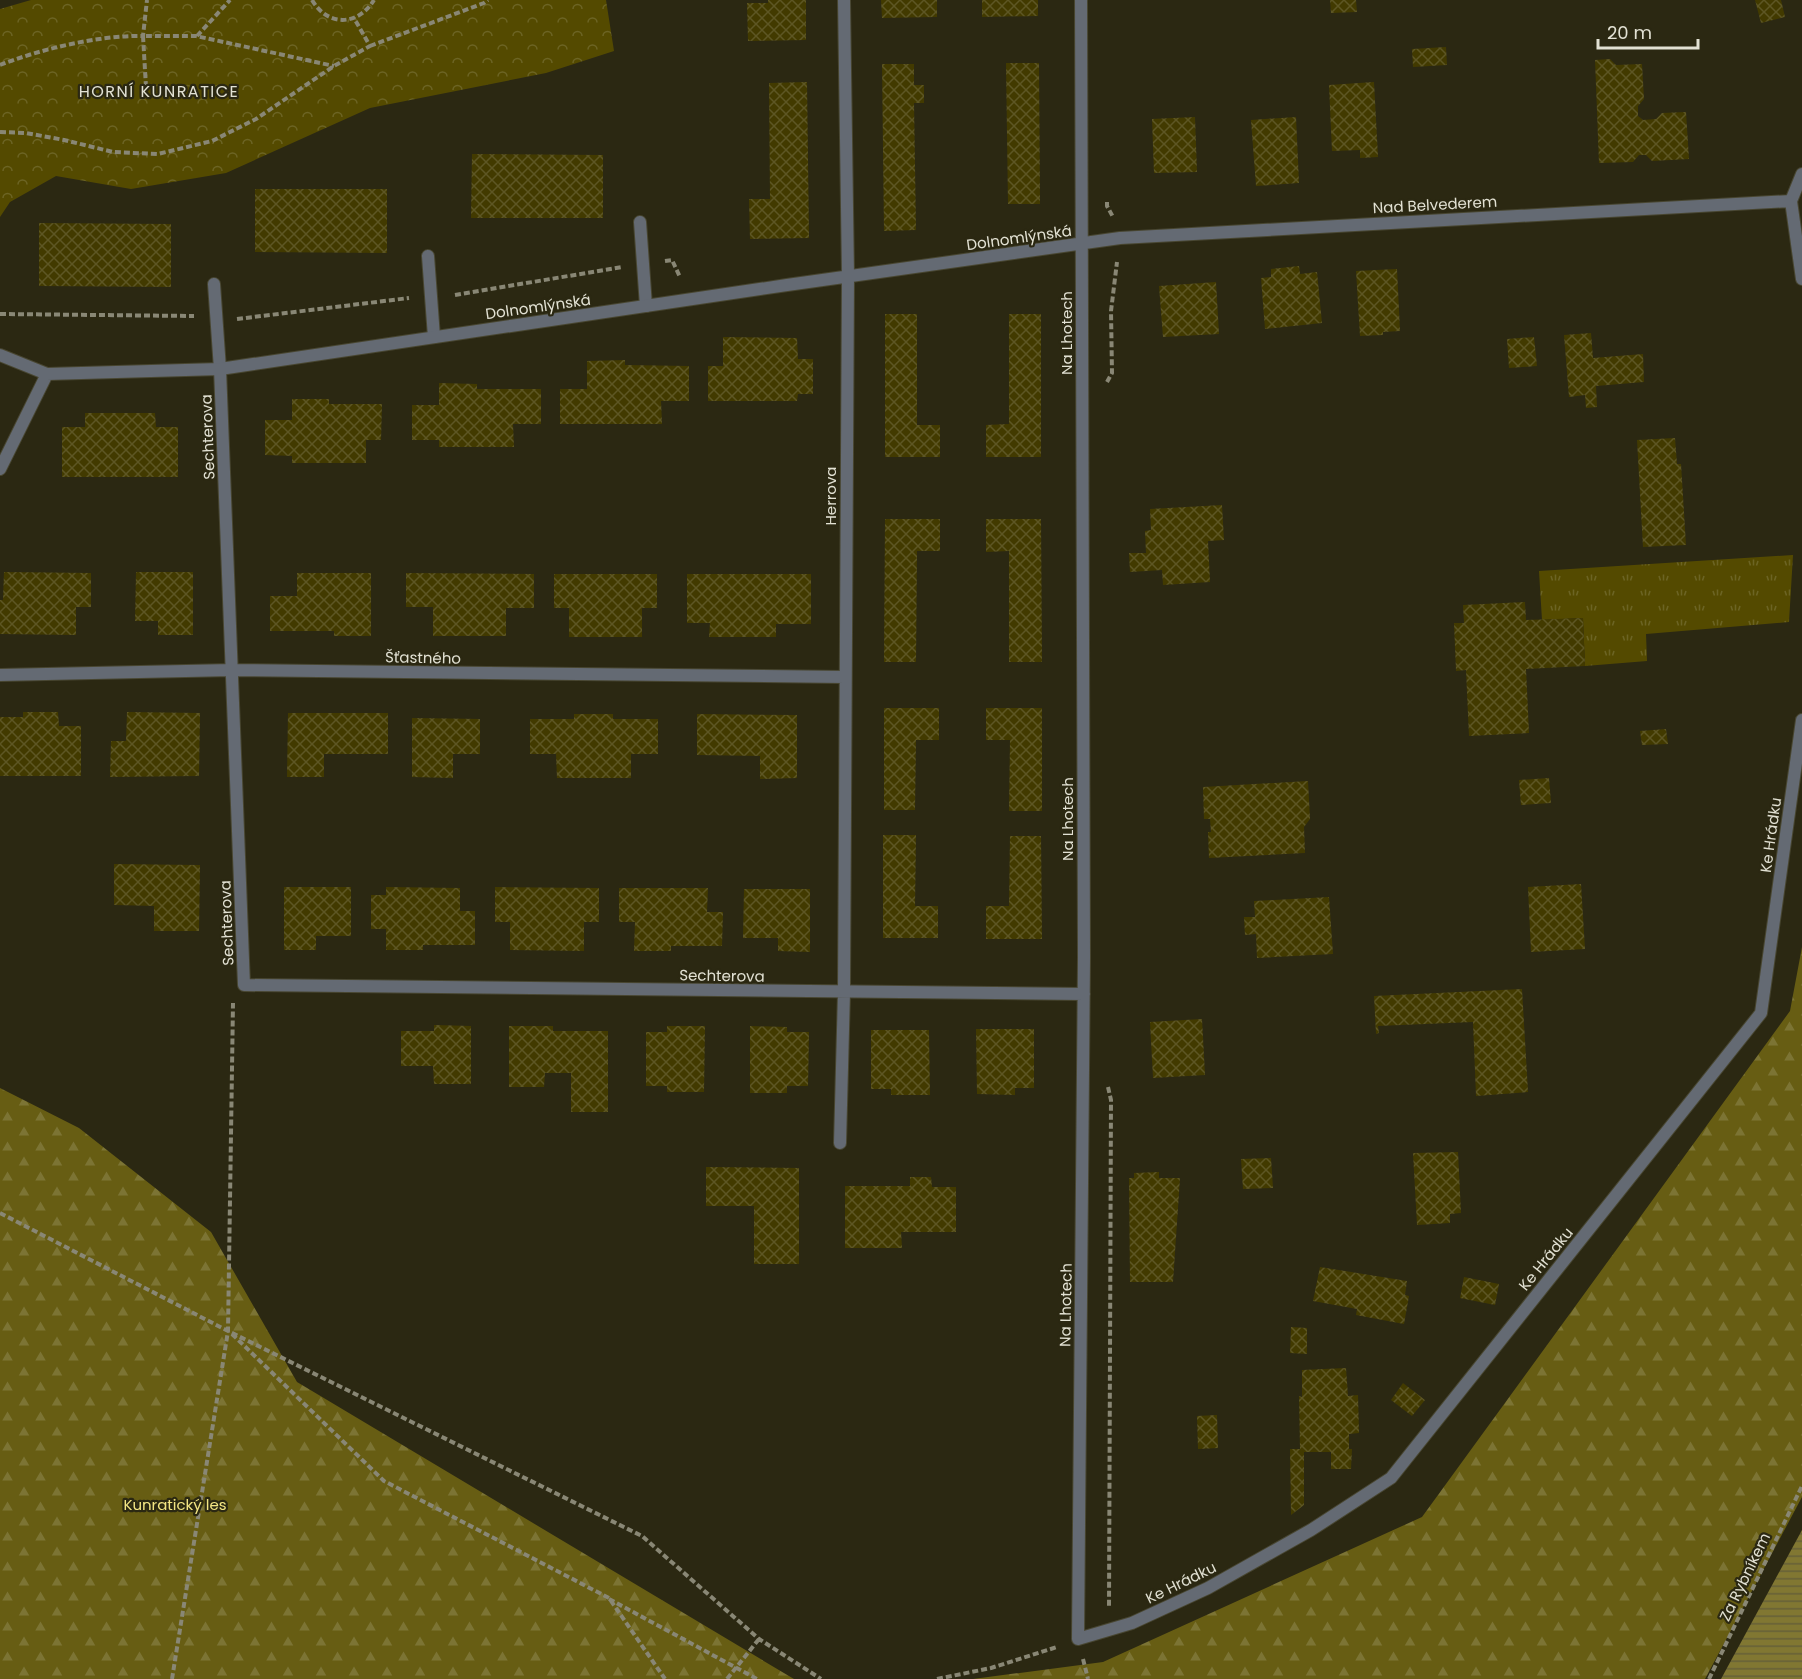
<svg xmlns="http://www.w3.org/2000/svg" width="1802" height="1679" font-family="Poppins,sans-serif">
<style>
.grass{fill:url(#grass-tufts)}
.forest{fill:url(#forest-firs)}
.park{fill:url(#park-crowns)}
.water{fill:url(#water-rules)}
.building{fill:url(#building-cross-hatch)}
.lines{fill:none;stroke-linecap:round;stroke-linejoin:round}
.lane-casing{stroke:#484631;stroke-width:14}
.street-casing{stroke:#484631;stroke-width:14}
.path{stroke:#898775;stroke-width:4;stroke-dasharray:6 3;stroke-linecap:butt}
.lane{stroke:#646a73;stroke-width:12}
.street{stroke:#646a73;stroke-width:12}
.labels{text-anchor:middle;stroke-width:4.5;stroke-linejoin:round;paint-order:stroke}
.street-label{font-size:15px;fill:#e2e1d3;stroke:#2b2812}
.park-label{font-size:15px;fill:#f3e583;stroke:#2b2812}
.neighbourhood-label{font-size:16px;letter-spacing:1.5px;fill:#e2e1d3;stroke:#2b2812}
</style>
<defs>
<pattern id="grass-tufts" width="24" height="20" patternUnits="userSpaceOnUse" patternTransform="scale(1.5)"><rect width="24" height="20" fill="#544a00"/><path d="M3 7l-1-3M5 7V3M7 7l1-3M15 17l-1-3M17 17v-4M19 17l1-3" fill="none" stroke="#6c6424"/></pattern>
<pattern id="forest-firs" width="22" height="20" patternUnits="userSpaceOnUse" patternTransform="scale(1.5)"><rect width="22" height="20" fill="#675d13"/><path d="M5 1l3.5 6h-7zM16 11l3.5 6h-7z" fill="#7c7434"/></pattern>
<pattern id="park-crowns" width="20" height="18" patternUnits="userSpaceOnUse" patternTransform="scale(1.5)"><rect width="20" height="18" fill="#544a00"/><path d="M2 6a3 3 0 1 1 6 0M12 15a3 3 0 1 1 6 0" fill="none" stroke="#6c6424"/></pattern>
<pattern id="water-rules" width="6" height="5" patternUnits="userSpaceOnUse" patternTransform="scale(1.5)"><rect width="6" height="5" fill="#817732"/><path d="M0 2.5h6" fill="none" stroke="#666038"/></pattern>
<pattern id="building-cross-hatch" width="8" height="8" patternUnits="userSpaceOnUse" patternTransform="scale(1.5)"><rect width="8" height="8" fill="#423a00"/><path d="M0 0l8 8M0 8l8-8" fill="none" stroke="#5d5624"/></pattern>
</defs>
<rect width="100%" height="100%" fill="#2b2812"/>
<path class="grass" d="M1793 555 1789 622 1646 634 1647 661 1585 666 1583 618 1542 620 1539 571Z"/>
<path class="forest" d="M1802 947V1497L1705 1679H973L1103 1662 1422 1517 1790 1011Z
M0 1088 79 1128 211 1232 297 1382 794 1679H0Z"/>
<path class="park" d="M31 0H606L614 51 546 73 370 108 226 173 131 189 56 176 10 202 0 217V9Z"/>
<path class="water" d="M1802 1530V1679H1721Z"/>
<path class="building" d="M768 0H806V40L748 41 747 3H768Z
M881 0H937V17L882 18Z
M982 0H1038V16L982 17Z
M1330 0H1356L1357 12 1331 13Z
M1755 0H1781L1785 17 1761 23Z
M1446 47 1447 65 1413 67 1412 49Z
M1610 59 1616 65 1642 64 1644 99 1638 106V116L1643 120 1656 119 1662 113 1686 112 1689 159 1652 161 1646 155H1639L1633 162 1599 163 1595 60Z
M1006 63H1039L1040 204H1008Z
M882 64H914V85H924V103H914L916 230 884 231Z
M807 82 809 238 750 239 749 199H770L769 83Z
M1374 82 1378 157 1360 158V150L1332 151 1329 85Z
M1195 117 1197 172 1154 173 1152 119Z
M1296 117 1299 183 1256 186 1251 120Z
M472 154 603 155V218H471Z
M255 189H387V253L255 252Z
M39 223 171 224V287L39 286Z
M1299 266 1300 274 1317 272 1322 323 1265 329 1261 278 1271 277V269Z
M1397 269 1400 331 1383 332V335L1360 336 1356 271Z
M1216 282 1219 334 1163 337 1159 286Z
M885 314H917V425H940V457H885Z
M1009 314H1041V457H986V425L1009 424Z
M1591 333 1593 358 1643 354 1644 382 1596 386 1597 407 1586 408 1585 395 1569 397 1564 335Z
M723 337 797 338 798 359H813V394H798L797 401H708V366H723Z
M1534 337 1537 366 1509 368 1507 339Z
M625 360V365L689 366V401H661L662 424H560V389H587V361Z
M439 383 477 384V389H541V424H513L514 447H439V440H412V405H439Z
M292 399H329V404H382L381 440H366V463H292V456L265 455V420H292Z
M85 413H155L156 427H178V477H62V427H85Z
M1675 438 1677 464H1681L1686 545 1643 547 1637 440Z
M1222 505 1224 540 1208 541 1210 582 1163 585 1162 570 1130 572 1129 553H1146L1145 531 1151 530 1150 509Z
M885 519H940V551H917L916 662H884Z
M986 519H1041L1042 662H1009V551L986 552Z
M4 572 91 573V607H76V635L0 634V600H3Z
M136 572H193V635H158V621H135Z
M297 573H371V636H334V631H270V596H297Z
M406 573 534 574V608H506V636H433V607H406Z
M554 574H657V608H642V637H569V608H554Z
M687 574H811V624H776V637H709L710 623H687Z
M1525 602 1526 620 1583 618 1585 666 1526 669 1529 733 1469 736 1466 670 1456 671 1454 623H1464L1463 605Z
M884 708H939V740H916L915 810H884Z
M986 708H1042V811H1009L1010 740H986Z
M23 712H58L59 726H81V776H0V717H23Z
M127 712 200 713 199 776 110 777 111 741H126Z
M288 713H388V754H324V777H287Z
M574 714H613V719H658V754H631V778H557L556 754H530V719H574Z
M697 714 797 715V778L760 779V756L697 755Z
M412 718 480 719V754H453V778L412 777Z
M1666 729 1668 744 1642 745 1640 731Z
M1549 778 1551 803 1521 805 1519 780Z
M1308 781 1310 819 1304 827 1305 853 1209 858 1208 832H1211L1210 819H1204L1203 787Z
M883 835H916L915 906H938V938H883Z
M1010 836H1041L1042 939H986V906H1009Z
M114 864 200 865 199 931H154V906L114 905Z
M1581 884 1585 949 1531 952 1528 887Z
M284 887H351V936H316V950H284Z
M386 887 460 888V911H475V945H423V950H386V929H371V895H386Z
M495 887 599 888V922H584V951L510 950V922H495Z
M619 888H708L707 912H723L722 946H671V951H634L635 922H619Z
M744 889H810V952L778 951V938H743Z
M1329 897 1333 954 1257 958 1256 934 1245 935 1244 917H1255L1254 901Z
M1522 989 1528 1092 1476 1096 1473 1022 1378 1026 1379 1033 1376 1034 1374 996Z
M1202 1019 1205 1075 1153 1078 1150 1022Z
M434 1025 471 1026V1084H434L433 1066H401V1031H434Z
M509 1026H553V1031H608V1112H571V1073H545L544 1087H509Z
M667 1026H705L704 1092H667V1086H646V1032H667Z
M750 1026 787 1027V1032H809L808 1086H787V1093H750Z
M976 1029H1034V1088H1015V1095L977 1094Z
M871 1030H929L930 1095H891V1089H871Z
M1458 1152 1461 1213 1450 1214V1223L1417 1225 1413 1153Z
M1271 1158 1273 1188 1243 1189 1241 1159Z
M706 1167 799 1168V1264H754V1206H706Z
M1159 1172V1178H1180L1173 1282H1130L1129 1178H1134V1173Z
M910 1177H931L932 1187H956V1232H901L902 1248H845V1186H910Z
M1320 1267 1407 1281 1405 1295 1409 1296 1404 1324 1356 1315 1357 1309 1313 1301Z
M1464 1277 1499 1284 1495 1305 1460 1298Z
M1291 1327 1307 1328V1354L1290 1353Z
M1346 1368 1348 1396 1358 1395 1359 1433 1349 1434V1449H1352L1351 1469H1331V1452H1304V1505L1291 1515 1290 1449H1300L1299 1396 1302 1397V1370Z
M1403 1383 1425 1400 1412 1416 1391 1400Z
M1217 1415 1218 1448 1198 1449 1197 1416Z"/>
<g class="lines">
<g class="lane-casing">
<path id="lane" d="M640 222 646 306
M428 256 434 337
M214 284 220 369"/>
</g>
<g class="street-casing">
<path id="street" d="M1081 0 1084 957 1078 1639 1132 1623 1208 1588 1311 1530 1391 1478 1761 1013 1802 720
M1791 201 1802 279
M1791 201 1802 174
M0 355 47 374 220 369 787 285 1120 238 1791 201
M220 369 244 985 1084 994
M0 469 47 374
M0 675 232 670 845 677
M840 1143 844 992 848 276 844 0"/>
</g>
<path class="path" d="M312 0C328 27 358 26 374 0
M197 36 230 0
M370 46 484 3 488 0
M0 65C41 49 99 35 143 36L147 0
M146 87 143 36H196L334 66
M0 132 26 133 64 140 113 152 158 154 212 141 256 119 334 66 370 46 354 18
M1107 202V206L1113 217
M665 261 672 260 680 277
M455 295 622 267
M0 314 194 316
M237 319 409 298
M1107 382 1112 373 1111 311 1117 262
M1108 1087 1111 1100 1109 1607
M0 1213 228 1331 642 1536 759 1639 821 1679
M232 1334 384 1481 609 1598 665 1679
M609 1599 757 1679
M1083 1659 1088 1679
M172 1679 228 1331 233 1003
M727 1679 759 1639
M937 1679 991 1668 1057 1647
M1709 1679 1802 1486"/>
<use href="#lane" class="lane"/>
<use href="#street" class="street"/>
</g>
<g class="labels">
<g class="street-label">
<text transform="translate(1435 205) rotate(-3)" y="5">Nad Belvederem</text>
<text transform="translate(1019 238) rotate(-8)" y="5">Dolnomlýnská</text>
<text transform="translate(538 307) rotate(-8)" y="5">Dolnomlýnská</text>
<text transform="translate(1067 333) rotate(-90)" y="5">Na Lhotech</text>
<text transform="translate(208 437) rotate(-92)" y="5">Sechterova</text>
<text transform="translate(831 496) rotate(-90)" y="5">Herrova</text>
<text transform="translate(423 658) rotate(1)" y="5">Šťastného</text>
<text transform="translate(1068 819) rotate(-90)" y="5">Na Lhotech</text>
<text transform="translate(1771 835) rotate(-82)" y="5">Ke Hrádku</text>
<text transform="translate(227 923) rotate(-92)" y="5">Sechterova</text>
<text transform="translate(722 976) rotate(1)" y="5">Sechterova</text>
<text transform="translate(1546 1259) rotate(-51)" y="5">Ke Hrádku</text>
<text transform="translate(1066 1305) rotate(-89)" y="5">Na Lhotech</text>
<text transform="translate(1745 1577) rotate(-64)" y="5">Za Rybníkem</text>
<text transform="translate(1181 1583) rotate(-26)" y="5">Ke Hrádku</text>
</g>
<g class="park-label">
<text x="175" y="1510">Kunratický les</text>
</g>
<g class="neighbourhood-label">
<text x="159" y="97">HORNÍ KUNRATICE</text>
</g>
</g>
<path d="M1598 39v9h100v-9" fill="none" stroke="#e2e1d3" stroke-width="3"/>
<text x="1607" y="39" font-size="18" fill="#e2e1d3" stroke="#2b2812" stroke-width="4.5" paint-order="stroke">20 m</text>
</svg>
